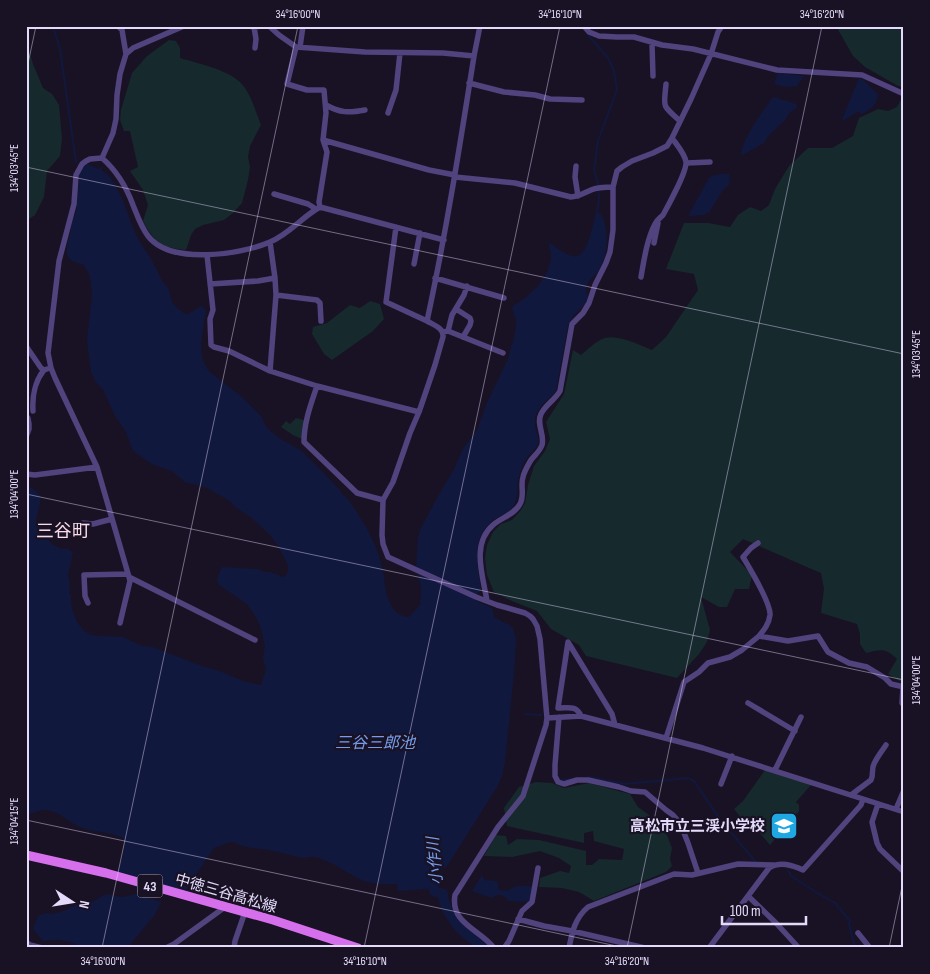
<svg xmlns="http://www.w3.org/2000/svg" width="930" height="974" font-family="'Sofia Sans Condensed','Noto Sans JP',sans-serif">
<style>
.green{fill:#16292d}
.water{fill:#11183e}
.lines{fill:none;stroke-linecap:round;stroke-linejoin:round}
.stream{stroke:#11183e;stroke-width:2}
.river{stroke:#11183e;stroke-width:10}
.street{stroke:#51437d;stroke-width:5.5}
.primary{stroke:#d66fec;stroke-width:9}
.ticks{fill:none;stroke:#e4dafa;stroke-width:1;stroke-opacity:0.45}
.labels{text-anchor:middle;stroke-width:4.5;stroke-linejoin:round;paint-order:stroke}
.shield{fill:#191224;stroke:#a79eba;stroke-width:1}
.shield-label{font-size:14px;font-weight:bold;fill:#e4dafa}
.poi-label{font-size:15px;font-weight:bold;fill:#e4dafa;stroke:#191224;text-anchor:end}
.street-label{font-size:15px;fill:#e4dafa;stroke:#191224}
.water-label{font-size:16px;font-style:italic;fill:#759dec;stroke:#191224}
.quarter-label{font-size:18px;fill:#fadce9;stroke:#191224}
.neatline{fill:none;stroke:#e4dafa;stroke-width:2}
.ticks-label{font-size:12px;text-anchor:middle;fill:#e4dafa}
</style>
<rect width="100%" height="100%" fill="#191224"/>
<path class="green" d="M26 26H28V46L33 64 43 88 52 94 59 105 62 139 60 156 47 171 44 197 35 215 26 221Z
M836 26H904V87L898 86 865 67 853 56Z
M169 40 176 41 180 48V58C197 63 229 70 241 83 250 92 256 112 261 125L250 146 248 157 250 167 248 180 242 203 233 213 224 220 203 225 195 229 191 235 186 250C162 248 154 242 143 221L148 205 143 190 130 171 138 167 130 131H124L120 120 121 110 132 73 147 56Z
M904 94V673L901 682 888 674 897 659C886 648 881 649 866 653L860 644V634L857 624 821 613 824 589 821 573 809 568 743 539 730 552 752 575 749 589H735L727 607H719L701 597 710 630 707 642 699 654 677 678 586 656 579 645 551 629 537 611 512 601 494 592 487 575 485 558 487 545 493 532 501 524 512 520 521 510 525 503 528 485 534 466 545 451 550 439 546 422 564 394 573 350 581 355C588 349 596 341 605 338 618 334 640 345 652 350L666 337 698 290 694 274 666 269 684 223H708L730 227 738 215 750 207 761 211 769 205 775 189 789 166 808 148H832L853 136 859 118 878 109 888 111 897 107Z
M370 301 380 304 384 319 373 331 332 360 324 354 312 334 313 327 327 323 350 305 360 308Z
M296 418 304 420 302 439 293 435 281 427 286 421 290 424Z
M765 770 811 785 796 802 799 805V811L770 845 758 831 754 834 734 809 743 801Z
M536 782 552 783 564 788 589 783 630 794 638 807 663 825 672 848 670 859 672 866 666 872 594 901 579 892 562 888 539 887 540 878 560 871 569 873 571 866 559 858 540 851 512 857 484 856 496 835 506 836 508 845 517 839 539 840 586 851V865H592L599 859 622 860 624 849 594 841 593 831 584 833V843L507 826 504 808 519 787Z"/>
<path class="water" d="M778 73 804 76 797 86 786 87 774 84Z
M859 78 862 79 878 94C878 105 870 110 861 114L859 111 841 122Z
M774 97 796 104 797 108 790 112 785 120 768 136 764 143 741 156C741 139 763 112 772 98Z
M88 164 98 169 101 167 102 170 110 177 114 183 123 201 133 228 138 239 151 259 161 279 168 288 172 302 177 308 185 314H189L201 306 204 308 206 311 202 334 201 347 202 358 206 367 211 373 242 397 261 416 266 427 279 438 302 451 339 489 342 494 347 498C361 518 375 539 381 563 385 577 384 593 391 605 394 612 402 617 409 617L420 605 421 595V587L416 565 418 539 420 530 437 498 453 471 464 447 478 429 480 422 486 405 507 361 514 338 516 327 515 316 512 309 513 306C531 296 552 276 551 253 550 250 549 245 548 242 555 246 564 254 572 256 588 261 593 223 596 212L600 213C610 227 608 255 599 270 596 276 589 278 587 285 585 289 586 293 588 296L586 303 574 315 568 325 556 390C553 396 549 398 545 402 531 416 534 424 539 441 536 449 533 451 528 456 525 461 521 468 520 473 515 485 520 496 513 507 508 514 498 515 491 522 470 543 478 564 481 590L477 594 475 599 478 602 492 608 494 617 509 625 513 628 516 640 514 673 505 761 502 776 497 787 449 863 445 868 434 871 435 888 398 891 397 884C386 884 376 885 365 881 349 876 321 851 304 858L264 849C255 849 242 847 233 842L227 843 214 848 185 891 147 881 132 875 118 873 117 871 123 857 125 839C111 831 94 833 80 827 68 822 58 810 45 810 38 810 33 814 26 814V487L32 488 40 496V504L36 519V523L39 530 53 545 61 549H68L70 551 73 552 68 575 70 586 69 593 71 595V601L72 609 77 622 84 631 89 634 96 636 123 637 142 646 153 647 204 667 217 670 243 681 261 685 266 669 263 658 265 646 260 625 256 617 247 604 219 585 217 580 220 570 223 567 258 569 263 572H270L283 577 286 576 288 571V565L280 549 271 536 252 518 234 506 230 501 205 487 185 482 172 471 152 464 133 451 126 432 115 416 103 389 96 382 91 372 87 341 92 295 90 276 84 265C80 263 76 263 72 261 62 255 69 239 71 230L70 228 76 212 79 178 78 172 84 166Z
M721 174H729L730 179 729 185 723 190 709 212 704 215 688 216 709 178 712 176Z
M482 875 484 880 497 881 499 890 508 891C514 885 525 885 533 887L531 898 528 902 509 901C504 895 498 892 492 898L472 891Z
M106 894 121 897 128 896 136 894 161 902 154 916 127 948 75 947V944L74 943 58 940 43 941 33 929 38 916 46 913 53 914 66 910 75 905 92 902Z"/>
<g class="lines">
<path class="stream" d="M53 26 60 49 76 162
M589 36 608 58 614 71 617 90 598 141 594 170 598 184 599 198 597 212
M525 714 541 715
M589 777 625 784 688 778 694 781 719 818 755 861
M560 780 571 779
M788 871 790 873V875L817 893 835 903 850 921 849 924 855 948"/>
<path class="river" d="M432 875 434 891 443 894C443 904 452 919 459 927 466 935 477 941 485 948"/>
<path class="street" d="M248 26 254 27 262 26
M269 26 279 35 296 47 365 52 443 53 474 56
M480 26 474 56C460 145 446 233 427 321 434 325 444 328 443 337L435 365 419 412 410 433 393 482 383 500 382 535 383 544 388 557 476 597 497 605 525 613 530 616 533 619 537 626 540 639 547 718 546 725 523 796 498 827 455 895C450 924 480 929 494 948
M584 26 589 32 599 36 617 37H634L662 45 693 49 777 70 862 75 904 94
M254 27 256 39 255 48
M652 43 653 76
M296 47 287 84 307 90H324L326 113 323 140 327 152 319 202 320 207
M300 47 303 26
M126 54 133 48 184 26
M469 83 504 92 535 95 550 99 582 100
M666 84C664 108 661 104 680 121
M326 105C340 113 349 113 365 110
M388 113 396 90 400 53
M323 140 429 170 455 175
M102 158C117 171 126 186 133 205 137 215 141 227 148 236 170 265 240 255 270 242 289 234 302 217 320 207L444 240
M687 163 710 162
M576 166 575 177 578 196
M455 177 515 183 571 197C578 197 584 193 591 190 598 187 605 187 613 187
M274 194 308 204 316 209
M396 227 386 302 427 321
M270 242 275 278 276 295 270 371 317 386 419 412
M654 243 658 223
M207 255 213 310 210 319 211 345 214 347 229 351 270 371
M414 264 420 233
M641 277C644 260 647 239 655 224 657 220 660 218 663 215 668 206 687 171 686 162 685 154 677 145 672 138
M435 278 504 298
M210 284 258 281 275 278
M276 295 317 300 320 303 321 321
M456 309 470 318 471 321 470 325 463 337
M448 331 452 315 464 295 467 286
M443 332 448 331 503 353
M26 346 41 368 44 370 47 369
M317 386C311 404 304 422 304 442L357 493 383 500
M33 411C32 397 35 381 44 370
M26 418H28L29 424V429L26 437
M97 467 129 577 255 640
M26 474 35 475 97 467 55 378 51 368 48 353 59 261 74 204 76 175 82 164 86 161 90 159 102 158 113 133 116 119 117 95 120 74 126 54 122 30 118 26
M83 523 93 524 112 519
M758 543 751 548 743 557C750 569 771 603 770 615 769 624 764 630 759 636
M487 601C483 576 471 544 493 525 502 517 514 515 520 504 525 495 520 486 523 477 524 472 528 465 531 460 535 455 540 451 542 445 545 435 536 424 541 414 545 405 555 400 560 391L572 324 583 313 589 303 595 285 606 263 610 252 613 230V187L617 171 622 167 632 161 653 153 667 146 672 138 691 99 711 54 718 32 722 26
M88 603 85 596 84 575 128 574
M120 623 130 581 129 577
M903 687 902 703 904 705
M748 703 795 731
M581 716C576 705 569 708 558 708L568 642 612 714 615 725
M559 717 555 765V776L558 782 564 784 577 780H588L619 787 631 791 645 792 666 810 673 815 680 823 688 843 698 873
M547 718 581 716 703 748 904 812
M666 738 684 682 699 672 708 663 730 657 742 650 759 636 788 641 818 636 828 652 849 663 867 667 885 678 891 684 904 687
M775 770 801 717
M721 784 732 756
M851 795 871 780C874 774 871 769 874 764 877 757 882 751 886 745
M878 804 872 822 877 843 880 849 902 870
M896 809 904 790
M748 896 776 923 799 948
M518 919 544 926 572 931 645 948
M858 933 870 948
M26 942 30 945 42 948
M166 948 174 944 225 907
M234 948 235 941 245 912
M504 948 509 941 522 911 532 902 538 868
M569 948C572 932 575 918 588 907L674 874 692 875 738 864 774 865
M709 948 769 868C780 861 792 865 803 870L861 805 863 799"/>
<path class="primary" d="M26 855 106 873 273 920 358 948"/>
</g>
<path class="ticks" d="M897 26 904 28M26 73 36 26M26 167 904 354M26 494 904 680M26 820 626 948M102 948 298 26M364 948 560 26M627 948 822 26M889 948 904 877"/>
<defs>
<g id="school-square" transform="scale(1.4375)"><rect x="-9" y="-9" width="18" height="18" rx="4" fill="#1fa7e1" stroke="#191224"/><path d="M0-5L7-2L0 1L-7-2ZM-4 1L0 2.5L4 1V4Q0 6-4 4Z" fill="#fff"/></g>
</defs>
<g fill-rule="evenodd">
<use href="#school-square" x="784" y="826"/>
</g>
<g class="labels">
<rect class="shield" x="137.5" y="874.5" width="25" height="23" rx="4"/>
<g class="shield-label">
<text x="150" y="891">43</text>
</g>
<g class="poi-label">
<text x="765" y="831">高松市立三渓小学校</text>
</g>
<g class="street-label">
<text transform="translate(226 893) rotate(16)" y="5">中徳三谷高松線</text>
</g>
<g class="water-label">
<text x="375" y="748">三谷三郎池</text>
<text transform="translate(434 861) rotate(-95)" y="6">小作川</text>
</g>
<g class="quarter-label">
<text x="63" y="537">三谷町</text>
</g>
</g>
<rect width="930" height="974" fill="none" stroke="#191224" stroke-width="55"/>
<g transform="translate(72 902) rotate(102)" stroke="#191224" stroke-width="4" paint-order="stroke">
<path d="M0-4L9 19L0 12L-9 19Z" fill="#e4dafa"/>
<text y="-8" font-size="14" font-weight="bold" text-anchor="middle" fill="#e4dafa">N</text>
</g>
<path d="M722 916v8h84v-8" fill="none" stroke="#e4dafa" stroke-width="2.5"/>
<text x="730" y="916" font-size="15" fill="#e4dafa" stroke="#191224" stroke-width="4" paint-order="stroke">100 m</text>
<rect x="28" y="28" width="874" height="918" class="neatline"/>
<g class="ticks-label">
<text x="298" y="18">34°16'00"N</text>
<text x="560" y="18">34°16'10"N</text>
<text x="822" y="18">34°16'20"N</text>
<text transform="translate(14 168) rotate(-90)" y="4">134°03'45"E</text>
<text transform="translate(916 354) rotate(-90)" y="4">134°03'45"E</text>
<text transform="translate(14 494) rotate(-90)" y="4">134°04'00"E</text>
<text transform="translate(916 680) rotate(-90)" y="4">134°04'00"E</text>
<text transform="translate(14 821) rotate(-90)" y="4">134°04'15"E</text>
<text x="103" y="965">34°16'00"N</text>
<text x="365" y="965">34°16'10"N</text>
<text x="627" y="965">34°16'20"N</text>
</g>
</svg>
